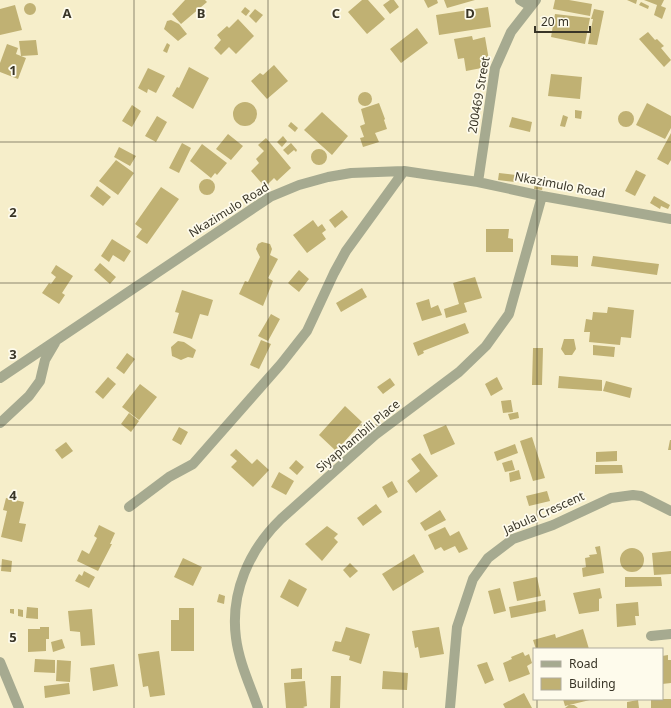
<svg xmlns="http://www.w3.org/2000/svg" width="671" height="708" font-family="'Noto Sans',sans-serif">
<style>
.building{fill:#c0b173}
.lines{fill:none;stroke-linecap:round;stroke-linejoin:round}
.minor{stroke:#a6aa90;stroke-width:10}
.grid{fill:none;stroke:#393527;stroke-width:1;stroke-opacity:0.55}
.labels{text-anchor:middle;stroke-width:3.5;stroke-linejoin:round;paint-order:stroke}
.street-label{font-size:12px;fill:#393527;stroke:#fefbec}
.grid-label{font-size:13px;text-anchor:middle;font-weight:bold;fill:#393527;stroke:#fefbec;stroke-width:3.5;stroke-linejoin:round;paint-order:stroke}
</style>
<rect width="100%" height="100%" fill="#f6eeca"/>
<path class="building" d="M185 0H205L207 2 181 24 172 14Z
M362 0H368L385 19 367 34 348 12Z
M390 0H394L399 7 390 14 383 5Z
M424 0H437L438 3 428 8Z
M444 0H475L447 8Z
M555 0H569L592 4 590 16 553 9Z
M627 0H637L636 4Z
M644 0H664L661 6 666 8 662 19 654 15 657 5Z
M641 2 649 6 648 9 639 5Z
M24 9a6 6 0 1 1 12 0a6 6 0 1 1-12 0Z
M15 5 22 30 0 35V9Z
M245 7 250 11 246 16 241 12Z
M488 7 491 27 439 35 436 15Z
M255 9 263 15 256 23 249 16Z
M594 9 604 11 597 45 588 44 593 19H591Z
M555 14 590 18 585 44 551 37Z
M238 19 254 36 236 54 229 47 221 55 214 48 221 40 217 35 227 26 229 28Z
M171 20 179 24 187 34 178 41 164 29 167 21Z
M417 28 428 43 401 63 390 49Z
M648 32 655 40 657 39 664 46 661 48 671 60 664 67 639 39Z
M472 36 473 40 485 37 489 60 486 61 487 67 466 71 464 58 458 59 454 39Z
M36 40 38 55 21 56 19 41Z
M167 43 170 45 167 53 163 51Z
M7 44 18 48 16 54 26 58 18 79 0 72V63Z
M274 65 288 81 267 99 251 81 260 73 263 75Z
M189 67 209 78 193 109 172 96 177 87 179 88Z
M148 68 165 76 156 93 148 89 147 93 138 88Z
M551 74 582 77 580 99 548 96Z
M358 99a7 7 0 1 1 14 0a7 7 0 1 1-14 0Z
M233 114a12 12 0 1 1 24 0a12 12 0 1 1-24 0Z
M379 103 385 119 384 120 387 129 375 133 379 142 363 147 360 138 364 137 360 126 365 124 361 109Z
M647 103 671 116V128L665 139 636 125Z
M132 105 141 111 132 127 122 121Z
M575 110 582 111 581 119 575 118Z
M618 119a8 8 0 1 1 16 0a8 8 0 1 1-16 0Z
M322 112 348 136 332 155 304 130Z
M563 115 568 117 565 127 560 126Z
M157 116 167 122 156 142 145 136Z
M512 117 532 122 530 132 509 127Z
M291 122 298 128 295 132 288 126Z
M671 133V160L668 165 657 159Z
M228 134 243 146 231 160 216 149Z
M283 136 287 141 282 147 277 142Z
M266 138 291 168 277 181 274 178 265 187 251 171 259 163 256 159 264 151 258 145Z
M182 143 191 148 179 173 169 168Z
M291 143 297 150 296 152 294 150 288 155 283 150Z
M202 144 227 163 217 175 215 173 211 178 190 161Z
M119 147 136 156 130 166 114 157Z
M311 157a8 8 0 1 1 16 0a8 8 0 1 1-16 0Z
M116 160 134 173 118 195 99 181Z
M636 170 646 175 635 196 625 191Z
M499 173 516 175 515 182 498 180Z
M199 187a8 8 0 1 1 16 0a8 8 0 1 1-16 0Z
M535 182 543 184 542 190 534 189Z
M97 186 111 197 103 206 90 196Z
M161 187 179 199 147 244 136 237 142 229 135 224Z
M654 196 670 205 668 209 661 206 660 209 650 203Z
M342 210 348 217 335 228 329 220Z
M313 220 318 227 322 224 326 230 322 233 326 239 307 253 293 235Z
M486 229H509L508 238 513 239V252H486Z
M112 239 131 251 124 262 113 255 109 262 101 256Z
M262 242 270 244 272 249 270 255 278 259 268 278 273 281 263 306 239 294 245 281 248 282 260 257 256 249 258 244Z
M551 255 578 256V267L551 265Z
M593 256 659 264 657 275 591 266Z
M100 263 116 277 110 284 94 270Z
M56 265 73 276 62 293 65 295 59 304 42 293 49 283 51 284 56 277 51 273Z
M299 270 309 279 299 292 288 283Z
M475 277 482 298 464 303 467 312 446 318 444 309 459 304 453 283Z
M362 288 367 297 341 312 336 303Z
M182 290 213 300 208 316 200 314 192 339 173 333 179 313 175 312Z
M429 299 431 308 438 305 442 315 422 321 416 303Z
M608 307 634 310 631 338 621 337 620 345 589 342 590 332H584L586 319 592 320 593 312 607 313Z
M271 314 280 319 268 341 258 336Z
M465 323 469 333 423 351 424 353 418 356 413 343Z
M564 339H574L576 349 572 355H565L561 349Z
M261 340 271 344 259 369 250 365Z
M178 341 184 342 196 350 193 358 188 357 181 360 172 356 171 347Z
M593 345 615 347 614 357 593 355Z
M533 348H543L542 385H532Z
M127 353 135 359 124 374 116 368Z
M559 376 602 380V391L558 388Z
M108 377 116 384 103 399 95 392Z
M497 377 503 389 491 396 485 384Z
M390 378 395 385 383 394 377 387Z
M606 381 632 388 630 398 603 391Z
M140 384 157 397 139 420 122 407Z
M511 400 513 412 503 413 501 401Z
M345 406 362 422 336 451 319 435Z
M518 412 519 418 510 420 508 414Z
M129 413 139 421 131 432 121 424Z
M446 425 455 444 431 455 423 435Z
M179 427 188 432 181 445 172 440Z
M532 437 545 478 533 481 520 441Z
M670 440H671V450H668Z
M66 442 73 451 62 459 55 450Z
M515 444 518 453 497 461 494 452Z
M236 449 252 464 257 459 269 470 253 487 231 467 237 461 230 455Z
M617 451V461L596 462V452Z
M420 453 438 476 416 493 407 481 420 471 411 459Z
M296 460 304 467 297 475 289 468Z
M512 460 515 470 505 472 502 463Z
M595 465H622L623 473 595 474Z
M519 470 521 479 510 482 509 473Z
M279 472 294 481 286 495 271 487Z
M392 481 398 492 388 498 382 487Z
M547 491 550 501 529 506 526 496Z
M6 498 24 502 19 523 26 524 22 542 1 537 7 511 3 510Z
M376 504 382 512 363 526 357 518Z
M440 510 446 520 425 531 420 523Z
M99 525 115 533 110 544H112L98 571 77 561 82 550 89 554 97 538 94 536Z
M327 526 338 534 334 538 338 542 322 561 305 544Z
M445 527 450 536 459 531 468 549 459 553 455 546 444 551 441 547 435 550 428 535Z
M600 546 604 573 583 577 582 568 586 567 585 558 590 557 589 555 597 554 595 547Z
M620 560a12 12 0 1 1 24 0a12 12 0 1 1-24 0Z
M671 551V574L654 575 652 553Z
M414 554 424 572 393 591 382 574Z
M183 558 202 567 193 586 174 577Z
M2 559 12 561 11 572 1 571Z
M350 563 358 571 350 578 343 570Z
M84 571 95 577 89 588 75 581 79 574 82 576Z
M537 577 541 596 517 601 513 582Z
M625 577H661L662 586 625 587Z
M289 579 307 589 298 607 280 597Z
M500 588 506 611 494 614 488 591Z
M600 588 602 598 599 599V611L579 614 573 593Z
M219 594 225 596 224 604 217 602Z
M545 600 546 611 511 618 509 607Z
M638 602 639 616H635L636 625 617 627 616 604Z
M27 607 38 608V619L26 618Z
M179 608H194V651H171V620H179Z
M10 609H14V614L10 613Z
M18 609 23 610V617L18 616Z
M92 609 95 645 81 646 80 632 70 631 68 611Z
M40 627H49V639H46V651L28 652V629H40Z
M346 627 370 634 361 664 349 660 350 656 332 651 335 641 341 642Z
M439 627 444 654 420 658 418 647 415 648 412 631Z
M583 629 589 649H536L533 640 555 634 556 638Z
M62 639 65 648 53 652 51 642Z
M159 651 165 695 150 697 148 686 143 687 138 654Z
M523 652 525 656 529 654 532 663 527 666 530 674 509 682 503 663 512 659 511 657Z
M668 655V660H671V683L662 684V656Z
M35 659 55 660V673L34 672Z
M57 660 71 661 70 682 56 681Z
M487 662 494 680 485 684 477 665Z
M114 664 118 686 93 691 90 668Z
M302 668V679H291V669Z
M383 671 408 673 407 690 382 689Z
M331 676H341L340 708H330Z
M305 681 307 706 303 707 305 708H286L284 683Z
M69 683 70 694 45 698 44 686Z
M524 693 532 708H505L503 704Z
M563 699H594L565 706Z
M651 699H671V708H651Z
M638 700 639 708H627V702Z
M569 705H574L578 708H565Z"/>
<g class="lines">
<path class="minor" d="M520 0 530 6
M478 182 495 68 511 32 536 0
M0 378 270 197 299 185 328 177 351 173 404 171 478 182 542 196 671 219
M0 423 29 396 40 381 45 360 55 343
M129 507 169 477 193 464 281 364 307 331 334 273 346 251 404 171
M651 636 671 634
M0 662 19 708
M258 708C250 685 239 662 236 638 230 593 249 550 281 519L375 435 459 372 486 346 509 314 542 196
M450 708 457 627 473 579 488 558 513 539 553 525 611 498 633 495 641 496 671 511"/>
</g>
<path class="grid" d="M134 0V708M268 0V708M403 0V708M537 0V649M0 142H671M0 283H671M0 425H671M0 566H671M537 699V708"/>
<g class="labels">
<g class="street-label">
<text transform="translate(479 95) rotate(-80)" y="4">200469 Street</text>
<text transform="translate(560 185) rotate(11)" y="4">Nkazimulo Road</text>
<text transform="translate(229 210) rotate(-32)" y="4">Nkazimulo Road</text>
<text transform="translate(358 436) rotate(-40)" y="4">Siyaphambili Place</text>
<text transform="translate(544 513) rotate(-24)" y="4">Jabula Crescent</text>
</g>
</g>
<g class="grid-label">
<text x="67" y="18">A</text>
<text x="201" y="18">B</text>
<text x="336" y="18">C</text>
<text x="470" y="18">D</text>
<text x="13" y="75">1</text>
<text x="13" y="217">2</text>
<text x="13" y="359">3</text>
<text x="13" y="500">4</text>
<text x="13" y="642">5</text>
</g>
<rect x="533" y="648" width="130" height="52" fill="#fefbec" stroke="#afac9d"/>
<rect x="541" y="661" width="20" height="6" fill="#a6aa90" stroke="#afac9d"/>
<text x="569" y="668" font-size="12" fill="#393527">Road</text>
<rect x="541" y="678" width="20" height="12" fill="#c0b173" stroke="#afac9d"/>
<text x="569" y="688" font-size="12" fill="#393527">Building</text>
<path d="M535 26v6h55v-6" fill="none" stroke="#393527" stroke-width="2"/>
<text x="541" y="26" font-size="12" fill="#393527" stroke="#fefbec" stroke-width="3" paint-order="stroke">20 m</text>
</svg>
